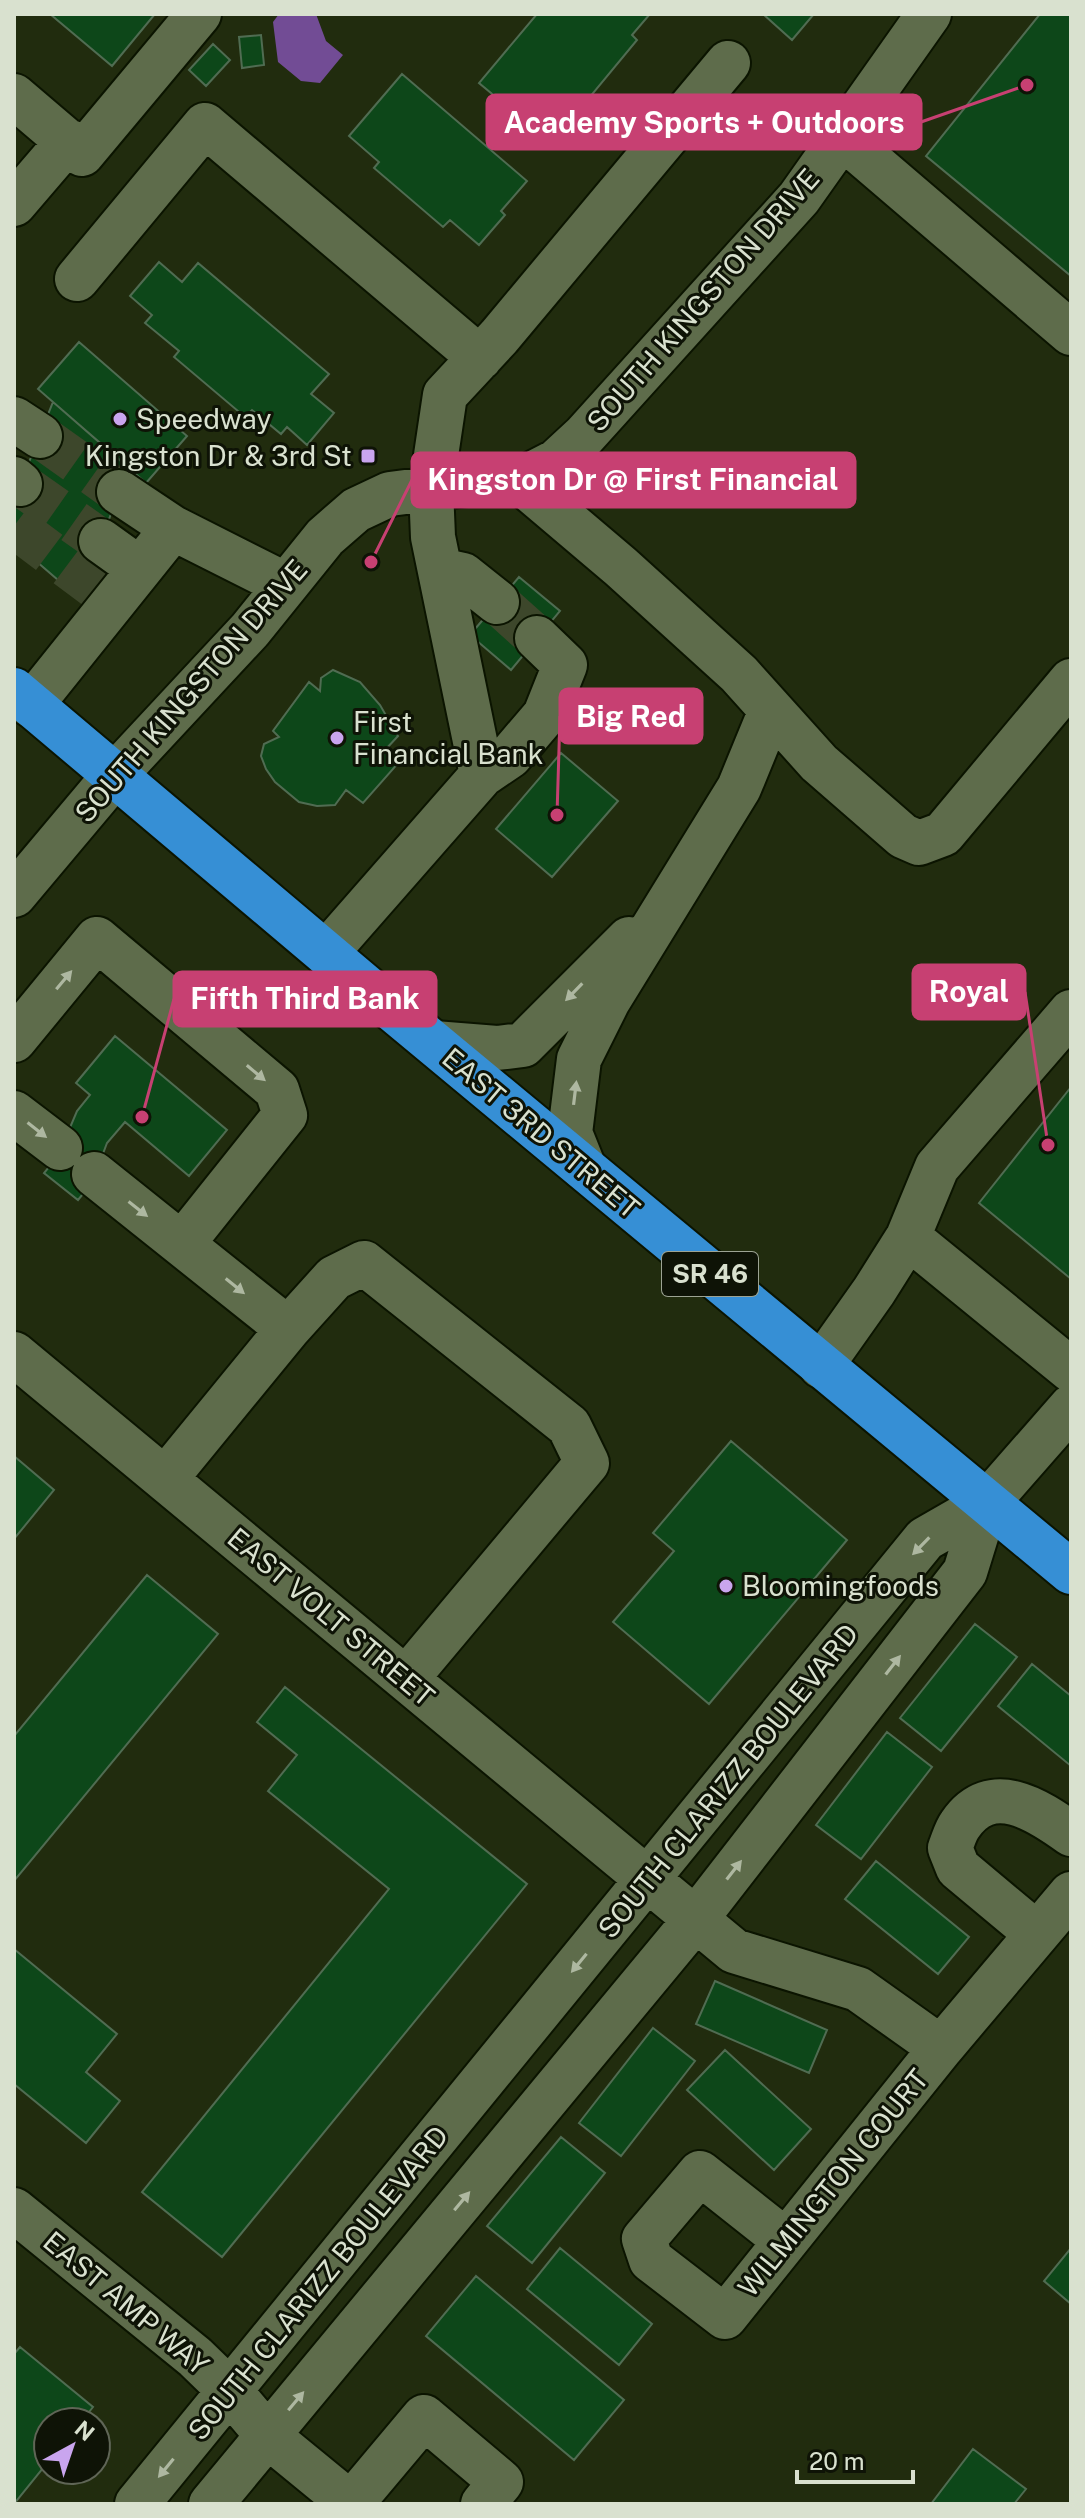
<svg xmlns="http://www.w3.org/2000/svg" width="1085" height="2518" font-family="'Public Sans',sans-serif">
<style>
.water{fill:#724c95}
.building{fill:#0d4719;stroke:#506c52;stroke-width:2}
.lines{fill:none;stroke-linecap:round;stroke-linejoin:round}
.minor-tunnel{stroke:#3d472b;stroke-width:44;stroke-dasharray:44 22;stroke-linecap:butt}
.minor-casing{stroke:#0b1400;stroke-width:48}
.highway-casing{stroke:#0b1400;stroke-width:48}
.minor{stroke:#5e6c4b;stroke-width:44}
.highway{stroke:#368fd5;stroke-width:44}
.oneway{fill:#aeb8a1}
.poi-dot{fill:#c9a5ee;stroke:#0e1306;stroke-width:3}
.labels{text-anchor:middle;stroke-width:6;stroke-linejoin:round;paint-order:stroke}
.shield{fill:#0e1306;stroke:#9ca393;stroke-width:2}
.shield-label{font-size:26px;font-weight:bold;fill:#d9e1cf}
.street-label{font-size:28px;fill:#d9e1cf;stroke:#0e1306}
.poi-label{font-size:28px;fill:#d9e1cf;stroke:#0e1306;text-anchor:start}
.leader{fill:none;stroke:#c74072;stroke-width:3}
.callout-dot{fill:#c74072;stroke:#0e1306;stroke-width:3}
.callout{fill:#c74072;stroke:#c74072;stroke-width:3}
.callout-label{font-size:30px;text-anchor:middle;font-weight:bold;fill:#fff}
</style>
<rect width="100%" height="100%" fill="#212c0e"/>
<path class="water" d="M279 14H316L326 41 343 55 320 83 301 81 278 62 273 22Z"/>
<path class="building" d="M50 14H155L112 66Z
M537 14H650L632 35 637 40 580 109 572 103 544 137 479 83Z
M763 14H814L792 40Z
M1040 14H1071V276L926 156Z
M261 35 264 65 242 68 239 37Z
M213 44 230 60 206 86 189 70Z
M402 74 527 181 501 211 505 215 479 245 450 220 443 227 374 168 379 162 349 136Z
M159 262 182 282 198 263 329 374 311 394 334 413 307 445 287 427 281 434 252 410 245 417 174 357 179 351 145 323 152 315 130 296Z
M79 342 187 436 146 483 38 389Z
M53 402 128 467 80 599 14 542V500Z
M519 577 560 611 511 670 470 635Z
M333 670 360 682 380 705 398 736 386 749 400 761 363 803 346 790 335 805 317 806 299 802 275 782 266 769 261 756 264 744 279 737 273 731 309 682 320 691 321 678Z
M561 753 618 801 552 877 496 829Z
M115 1036 227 1130 189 1176 125 1122 107 1143 92 1183 78 1200 44 1173 58 1156 77 1111 90 1095 76 1083Z
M1071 1087V1279L979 1203Z
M731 1441 847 1540 709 1704 613 1622 674 1551 653 1533Z
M14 1456 54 1490 14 1539Z
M147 1575 218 1634 14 1881V1736Z
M975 1624 1017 1657 941 1751 900 1718Z
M1032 1664 1071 1696V1766L998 1706Z
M285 1687 527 1884 222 2257 142 2192 389 1889 268 1791 297 1755 257 1722Z
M887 1732 932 1767 861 1859 816 1825Z
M876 1861 969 1937 938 1974 845 1899Z
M14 1949 117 2034 86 2072 120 2101 86 2143 14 2084Z
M715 1981 827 2030 809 2073 696 2024Z
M653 2028 695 2061 621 2156 579 2123Z
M725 2050 811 2129 774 2170 687 2090Z
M561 2137 605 2173 532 2263 487 2226Z
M560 2248 652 2324 619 2365 527 2289Z
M1071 2248V2304L1044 2281Z
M476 2276 624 2400 574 2460 426 2336Z
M20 2347 93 2407 81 2422H48V2462L14 2504V2354Z
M973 2449 1026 2489 1014 2504H931Z"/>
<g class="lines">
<path class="minor-tunnel" d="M40 436 119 492
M20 484 101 541
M14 526 114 601
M497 602 537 638"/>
<g class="minor-casing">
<path id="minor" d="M14 96 82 154 199 14
M842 137 1071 333
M14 204 68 141
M77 279 205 125 480 358
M14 419 40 436
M516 478 621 567 739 674 819 763 903 836 919 843 943 834 1071 681
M14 479 20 484
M119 492 173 528
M101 541 140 569
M440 570 463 575 497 602
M31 705 173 528 286 585
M482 775 510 756 545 715 565 665 537 638
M14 895 114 776 250 630 325 537 356 510 390 494 528 476 557 461 584 436 799 198 929 14
M326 953 482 775 433 537 431 489 445 395 499 337 728 63
M14 1040 97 939 277 1090 285 1115 182 1244
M434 1043 497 1048 523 1045 629 939
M14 1113 60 1148
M584 1168 570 1133 579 1059 608 1001 739 788 771 710
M94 1174 288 1329
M908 1237 1071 1370
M14 1354 734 1951 858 1989 941 2048
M821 1366 874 1291 908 1237 937 1167 1071 1012
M166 1478 288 1329 334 1278 364 1263 569 1426 587 1463 406 1679
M1037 1934 958 1868 950 1848C953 1841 955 1832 960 1825 991 1779 1038 1810 1071 1834
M14 2210 195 2357 229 2390 268 2436 351 2504 424 2417 501 2482 483 2504
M786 2241 700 2173 644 2239 651 2260 725 2317 941 2048 1071 1894
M137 2504 925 1539 986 1504 1071 1407
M211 2504 695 1920 965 1572 986 1504"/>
</g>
<g class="highway-casing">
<path id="highway" d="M14 690 386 1004 1071 1572"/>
</g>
<use href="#minor" class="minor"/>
<use href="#highway" class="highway"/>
</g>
<defs><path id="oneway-solid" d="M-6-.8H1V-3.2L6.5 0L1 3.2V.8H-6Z" transform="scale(2)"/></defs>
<g class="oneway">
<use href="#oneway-solid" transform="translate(64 980) rotate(-50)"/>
<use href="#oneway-solid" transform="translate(574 992) rotate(134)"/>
<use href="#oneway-solid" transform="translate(256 1073) rotate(40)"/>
<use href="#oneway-solid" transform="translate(575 1093) rotate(-83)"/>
<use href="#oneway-solid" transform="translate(37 1130) rotate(38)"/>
<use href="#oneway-solid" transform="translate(138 1209) rotate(38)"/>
<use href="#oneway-solid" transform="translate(235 1286) rotate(39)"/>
<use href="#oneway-solid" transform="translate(921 1546) rotate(134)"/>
<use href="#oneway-solid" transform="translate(893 1665) rotate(-52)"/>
<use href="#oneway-solid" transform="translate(734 1870) rotate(-52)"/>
<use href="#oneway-solid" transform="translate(579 1963) rotate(129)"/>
<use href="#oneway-solid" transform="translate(462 2201) rotate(-50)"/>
<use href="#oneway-solid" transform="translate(296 2401) rotate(-50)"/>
<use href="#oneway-solid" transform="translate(166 2468) rotate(129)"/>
</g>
<g class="poi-dot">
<circle cx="120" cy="419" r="8"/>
<rect x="360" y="448" width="16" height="16" rx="4"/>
<circle cx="337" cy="738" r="8"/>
<circle cx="726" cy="1586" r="8"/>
</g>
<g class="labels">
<rect class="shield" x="662" y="1252" width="96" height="44" rx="6"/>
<g class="shield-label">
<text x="710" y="1283">SR 46</text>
</g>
<g class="street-label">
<text transform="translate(703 300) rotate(-49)" y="10">SOUTH KINGSTON DRIVE</text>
<text transform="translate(191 691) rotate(-49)" y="10">SOUTH KINGSTON DRIVE</text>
<text transform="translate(541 1133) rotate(40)" y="10">EAST 3RD STREET</text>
<text transform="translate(331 1617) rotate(40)" y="10">EAST VOLT STREET</text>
<text transform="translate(728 1781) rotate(-51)" y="10">SOUTH CLARIZZ BOULEVARD</text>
<text transform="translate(833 2183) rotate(-51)" y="10">WILMINGTON COURT</text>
<text transform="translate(318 2283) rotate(-51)" y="10">SOUTH CLARIZZ BOULEVARD</text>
<text transform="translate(126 2303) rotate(40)" y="10">EAST AMP WAY</text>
</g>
<g class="poi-label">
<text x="136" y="429">Speedway</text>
<text x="352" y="466" text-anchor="end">Kingston Dr &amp; 3rd St</text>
<text x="353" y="732">First<tspan x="353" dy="32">Financial Bank</tspan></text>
<text x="742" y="1596">Bloomingfoods</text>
</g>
</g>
<path class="leader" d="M1027 85L921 122M371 562L412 480M557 815L560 716M1048 1145L1025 992M142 1117L174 999"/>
<g class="callout-dot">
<circle cx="1027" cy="85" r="8"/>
<circle cx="371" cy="562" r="8"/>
<circle cx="557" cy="815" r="8"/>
<circle cx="1048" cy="1145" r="8"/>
<circle cx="142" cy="1117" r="8"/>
</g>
<g class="callout">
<rect x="487" y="95" width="434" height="54" rx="8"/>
<rect x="412" y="453" width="443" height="54" rx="8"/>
<rect x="560" y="689" width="142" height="54" rx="8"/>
<rect x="913" y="965" width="112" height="54" rx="8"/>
<rect x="174" y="972" width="262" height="54" rx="8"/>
</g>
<g class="callout-label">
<text x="704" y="133">Academy Sports + Outdoors</text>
<text x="633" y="490">Kingston Dr @ First Financial</text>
<text x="631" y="727">Big Red</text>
<text x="969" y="1002">Royal</text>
<text x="305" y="1009">Fifth Third Bank</text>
</g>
<rect width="1085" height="2518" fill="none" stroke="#d9e1cf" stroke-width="32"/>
<g transform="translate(72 2446) rotate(40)"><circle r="38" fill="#0e1306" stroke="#5f6556" stroke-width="2"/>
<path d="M0-6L14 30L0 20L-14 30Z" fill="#c9a5ee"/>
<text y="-12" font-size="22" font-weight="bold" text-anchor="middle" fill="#d9e1cf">N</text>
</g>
<path d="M797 2470v12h116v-12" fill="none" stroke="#d9e1cf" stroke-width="4"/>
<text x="809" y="2470" font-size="24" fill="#d9e1cf" stroke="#0e1306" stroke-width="6" paint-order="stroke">20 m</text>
</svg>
